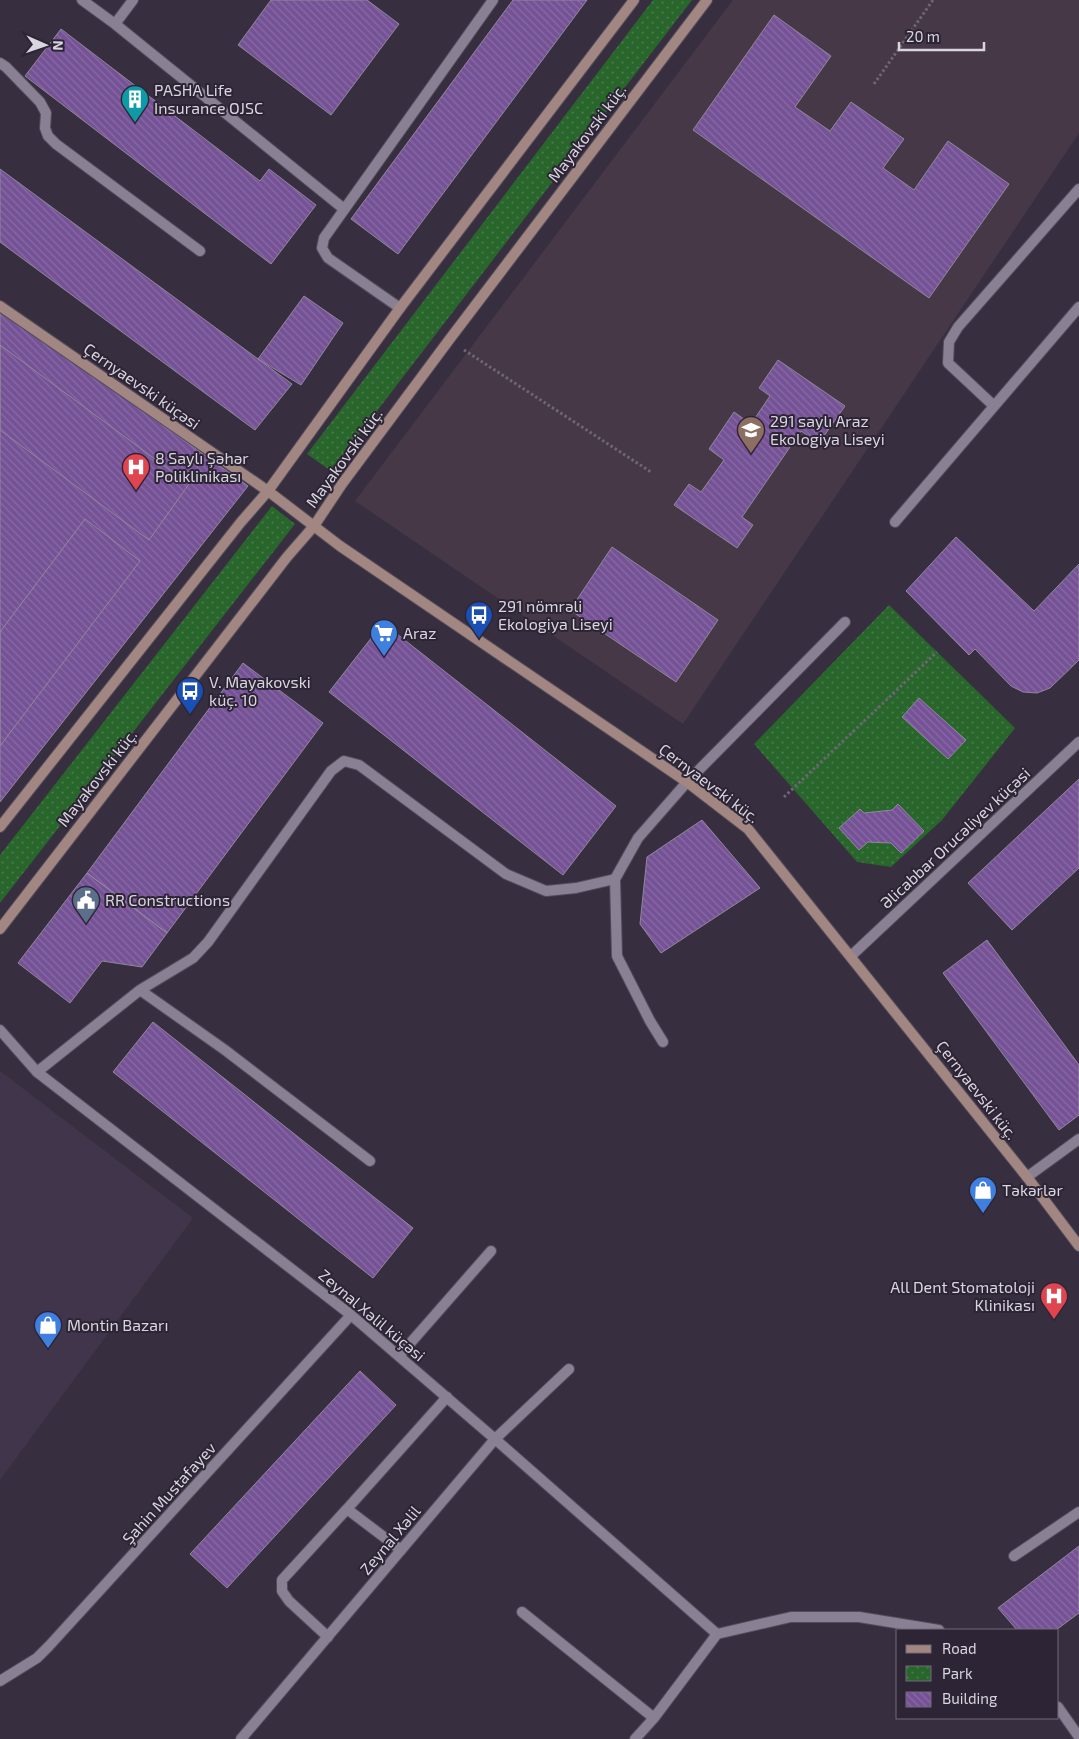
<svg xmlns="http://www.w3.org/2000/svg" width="1079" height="1739" font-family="'Exo 2',sans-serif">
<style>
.built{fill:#40354b}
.education{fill:#463846}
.park{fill:url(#park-dots)}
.building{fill:url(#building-back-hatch);stroke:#90889a}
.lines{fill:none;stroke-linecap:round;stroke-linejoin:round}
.lane-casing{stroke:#524c5a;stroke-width:12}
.street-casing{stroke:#524c5a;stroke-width:12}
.secondary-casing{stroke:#524c5a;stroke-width:12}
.path{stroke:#6d6674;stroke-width:3;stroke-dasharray:2.5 2.5;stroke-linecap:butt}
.lane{stroke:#898093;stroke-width:10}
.street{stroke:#898093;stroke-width:10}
.secondary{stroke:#a18682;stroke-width:10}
.labels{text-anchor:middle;stroke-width:4;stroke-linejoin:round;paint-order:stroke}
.poi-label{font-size:16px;fill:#d9d5df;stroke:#2d2535;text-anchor:start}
.street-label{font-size:16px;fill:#d9d5df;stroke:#2d2535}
</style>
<defs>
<pattern id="park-dots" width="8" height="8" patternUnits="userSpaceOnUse" patternTransform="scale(1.25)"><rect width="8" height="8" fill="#28662b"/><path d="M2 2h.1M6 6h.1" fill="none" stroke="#477b49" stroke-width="1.8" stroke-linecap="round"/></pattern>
<pattern id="building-back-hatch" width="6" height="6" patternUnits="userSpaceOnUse" patternTransform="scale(1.25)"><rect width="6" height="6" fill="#755296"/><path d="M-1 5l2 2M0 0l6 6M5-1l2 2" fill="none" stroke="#886aa4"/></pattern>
</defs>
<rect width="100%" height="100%" fill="#372f3f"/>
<path class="built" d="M0 1071 193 1218 0 1480Z"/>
<path class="education" d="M733 0H1079V133L683 724 355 501Z"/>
<path class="park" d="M653 0H692L331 471 307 454Z
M272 506 295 524 0 903V855Z
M889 605 1015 728 942 820 891 867 857 862 754 744Z"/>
<path class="building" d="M271 0H367L399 24 331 115 238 45Z
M513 0H587L398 254 351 219Z
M774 15 831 56 795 107 830 131 851 102 904 139 883 168 914 190 948 141 1009 184 929 298 693 130Z
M61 29 260 181 269 169 316 205 271 264 25 76Z
M0 169 292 384 255 430 0 242Z
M304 296 343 323 301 385 258 359Z
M0 309 248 486 0 802Z
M0 345 189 484 149 540 0 430Z
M778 360 845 406 819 443 801 431 742 517 753 525 737 548 674 505 689 484 701 492 724 460 709 449 734 412 751 424 770 396 759 388Z
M85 519 140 561 0 746V632Z
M956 537 1034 611 1079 564V660L1050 688 1037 693 1023 692 1011 686 975 649 969 655 906 591Z
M612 547 718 620 676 682 570 610Z
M383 623 616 806 563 875 329 692Z
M243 663 323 723 167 933 87 873Z
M919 698 966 740 948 759 902 717Z
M1079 779V868L1012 930 968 883Z
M898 804 924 831 901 853 891 843 868 842 859 850 839 828 860 809 864 813 892 810Z
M702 820 760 888 661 953 640 924 647 857Z
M87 873 167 933 142 967 102 961 70 1003 18 963Z
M987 940 1079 1065V1115L1059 1130 943 973Z
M153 1022 413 1228 373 1278 113 1072Z
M360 1371 396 1405 227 1588 190 1554Z
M1079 1546V1613L1056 1630H1017L998 1608Z"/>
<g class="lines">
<g class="lane-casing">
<path id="lane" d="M82 0 115 24 344 209
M115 24 133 0
M0 63 6 67 40 102 46 113 45 128 48 136 56 144 200 251
M400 308 328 258 322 248 324 238 493 0
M994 406 948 363 949 342 958 327 1079 189
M895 522 1079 307
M687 782 845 622
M140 990 193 958 208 942 331 771 344 761 359 765 506 874 546 891 576 888 615 879
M37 1072 140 990 225 1050 370 1161
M1027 1177 1079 1139
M399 1356 491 1251
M347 1509 447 1397
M328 1637 289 1601 282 1591V1580L347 1509 401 1550"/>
</g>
<g class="street-casing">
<path id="street" d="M851 956 1079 742
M0 1030 37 1072 351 1315 495 1439 717 1634
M663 1042 650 1021 617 956 615 879 638 838 687 782
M1014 1556 1079 1512
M522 1612 654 1718
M0 1681 37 1658 49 1646 351 1315
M1058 1707 1079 1737
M241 1739 495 1439 569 1369
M635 1739 654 1718 717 1634 791 1617H859L939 1630"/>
</g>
<g class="secondary-casing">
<path id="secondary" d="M0 306 268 491 340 546 687 782 748 829 1027 1177 1079 1246
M0 827 241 522 268 491 400 308 634 0
M0 929 287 557 314 526 342 484 449 340 707 0"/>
</g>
<path class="path" d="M874 84 933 0
M464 350 651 472
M784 797 937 652"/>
<use href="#lane" class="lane"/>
<use href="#street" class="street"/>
<use href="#secondary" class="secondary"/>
</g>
<defs>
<g id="building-pin" transform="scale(1.4375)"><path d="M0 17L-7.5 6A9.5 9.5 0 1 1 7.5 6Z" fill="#0f9aa8" stroke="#2d2535"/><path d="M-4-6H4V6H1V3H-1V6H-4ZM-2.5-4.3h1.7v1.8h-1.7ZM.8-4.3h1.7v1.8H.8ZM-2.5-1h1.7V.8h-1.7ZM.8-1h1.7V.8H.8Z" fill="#fff"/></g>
<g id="school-pin" transform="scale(1.4375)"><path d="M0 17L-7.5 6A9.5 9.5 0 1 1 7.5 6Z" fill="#8d6e63" stroke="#2d2535"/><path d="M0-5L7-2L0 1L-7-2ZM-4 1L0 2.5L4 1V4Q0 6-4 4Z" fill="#fff"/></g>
<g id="hospital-pin" transform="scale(1.4375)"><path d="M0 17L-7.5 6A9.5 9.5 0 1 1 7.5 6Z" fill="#e0444e" stroke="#2d2535"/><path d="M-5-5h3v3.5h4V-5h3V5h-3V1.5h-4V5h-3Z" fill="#fff"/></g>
<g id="bus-pin" transform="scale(1.4375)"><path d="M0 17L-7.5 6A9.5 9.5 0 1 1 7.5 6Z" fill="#1a4fb4" stroke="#2d2535"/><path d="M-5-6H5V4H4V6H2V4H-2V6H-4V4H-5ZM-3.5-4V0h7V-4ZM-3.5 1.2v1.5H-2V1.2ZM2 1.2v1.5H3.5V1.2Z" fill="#fff"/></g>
<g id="supermarket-pin" transform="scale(1.4375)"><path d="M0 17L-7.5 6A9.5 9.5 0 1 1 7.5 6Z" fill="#3f7fe0" stroke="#2d2535"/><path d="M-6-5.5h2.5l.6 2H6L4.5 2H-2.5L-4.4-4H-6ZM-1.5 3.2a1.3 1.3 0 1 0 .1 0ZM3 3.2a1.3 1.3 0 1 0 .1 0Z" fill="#fff"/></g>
<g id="civic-pin" transform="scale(1.4375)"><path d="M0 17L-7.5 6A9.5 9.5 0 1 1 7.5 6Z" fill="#5c6f8a" stroke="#2d2535"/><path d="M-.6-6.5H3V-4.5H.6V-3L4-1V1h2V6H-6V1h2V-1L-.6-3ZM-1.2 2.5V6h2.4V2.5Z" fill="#fff"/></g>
<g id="shop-pin" transform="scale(1.4375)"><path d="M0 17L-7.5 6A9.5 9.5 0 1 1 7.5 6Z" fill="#3f7fe0" stroke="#2d2535"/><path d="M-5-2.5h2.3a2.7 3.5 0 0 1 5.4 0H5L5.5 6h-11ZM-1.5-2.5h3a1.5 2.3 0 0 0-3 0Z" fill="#fff"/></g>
</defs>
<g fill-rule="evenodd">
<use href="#building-pin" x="135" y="99"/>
<use href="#school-pin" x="751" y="430"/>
<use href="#hospital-pin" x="136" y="467"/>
<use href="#bus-pin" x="479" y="615"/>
<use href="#supermarket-pin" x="384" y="633"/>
<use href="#bus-pin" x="190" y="691"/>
<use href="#civic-pin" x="86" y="900"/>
<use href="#shop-pin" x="983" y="1190"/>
<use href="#hospital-pin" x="1054" y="1296"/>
<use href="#shop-pin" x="48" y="1325"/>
</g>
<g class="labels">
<g class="poi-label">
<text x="154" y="96">PASHA Life<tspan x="154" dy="18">Insurance OJSC</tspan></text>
<text x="770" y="427">291 saylı Araz<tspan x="770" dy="18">Ekologiya Liseyi</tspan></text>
<text x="155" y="464">8 Saylı Şəhər<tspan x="155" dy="18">Poliklinikası</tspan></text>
<text x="498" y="612">291 nömrəli<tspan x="498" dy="18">Ekologiya Liseyi</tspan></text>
<text x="403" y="639">Araz</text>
<text x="209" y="688">V. Mayakovski<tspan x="209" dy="18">küç. 10</tspan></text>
<text x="105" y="906">RR Constructions</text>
<text x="1002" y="1196">Təkərlər</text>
<text x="1035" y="1293" text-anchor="end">All Dent Stomatoloji<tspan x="1035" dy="18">Klinikası</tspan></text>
<text x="67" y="1331">Montin Bazarı</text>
</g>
<g class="street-label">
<text transform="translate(587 133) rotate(-53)" y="6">Mayakovski küç.</text>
<text transform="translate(142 386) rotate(35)" y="6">Çernyaevski küçəsi</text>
<text transform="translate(344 458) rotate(-54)" y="6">Mayakovski küç.</text>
<text transform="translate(97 778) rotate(-52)" y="6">Mayakovski küç.</text>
<text transform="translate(709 783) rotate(37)" y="6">Çernyaevski küç.</text>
<text transform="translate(955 838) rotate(-43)" y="6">Əlicabbar Orucəliyev küçəsi</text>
<text transform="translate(977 1090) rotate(52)" y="6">Çernyaevski küç.</text>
<text transform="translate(372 1315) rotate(40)" y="6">Zeynal Xəlil küçəsi</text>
<text transform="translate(169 1493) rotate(-48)" y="6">Şahin Mustafayev</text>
<text transform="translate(390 1540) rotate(-50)" y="6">Zeynal Xəlil</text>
</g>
</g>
<rect x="896" y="1629" width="162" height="90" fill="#2d2535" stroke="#726b79"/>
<rect x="906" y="1645" width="25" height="8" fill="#a18682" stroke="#726b79"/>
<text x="942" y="1654" font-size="15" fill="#d9d5df">Road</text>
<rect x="906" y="1666" width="25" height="15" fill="url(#park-dots)" stroke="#726b79"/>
<text x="942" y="1679" font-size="15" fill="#d9d5df">Park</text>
<rect x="906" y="1692" width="25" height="15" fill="url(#building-back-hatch)" stroke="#726b79"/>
<text x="942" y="1704" font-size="15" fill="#d9d5df">Building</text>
<g transform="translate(45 45) rotate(92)" stroke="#2d2535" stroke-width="4" paint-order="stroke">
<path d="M0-4L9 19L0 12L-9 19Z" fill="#d9d5df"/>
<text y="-8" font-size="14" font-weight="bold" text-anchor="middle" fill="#d9d5df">N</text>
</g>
<path d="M899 42v8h85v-8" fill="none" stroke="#d9d5df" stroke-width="2.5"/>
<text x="906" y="42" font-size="15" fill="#d9d5df" stroke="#2d2535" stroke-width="4" paint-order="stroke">20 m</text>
</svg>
